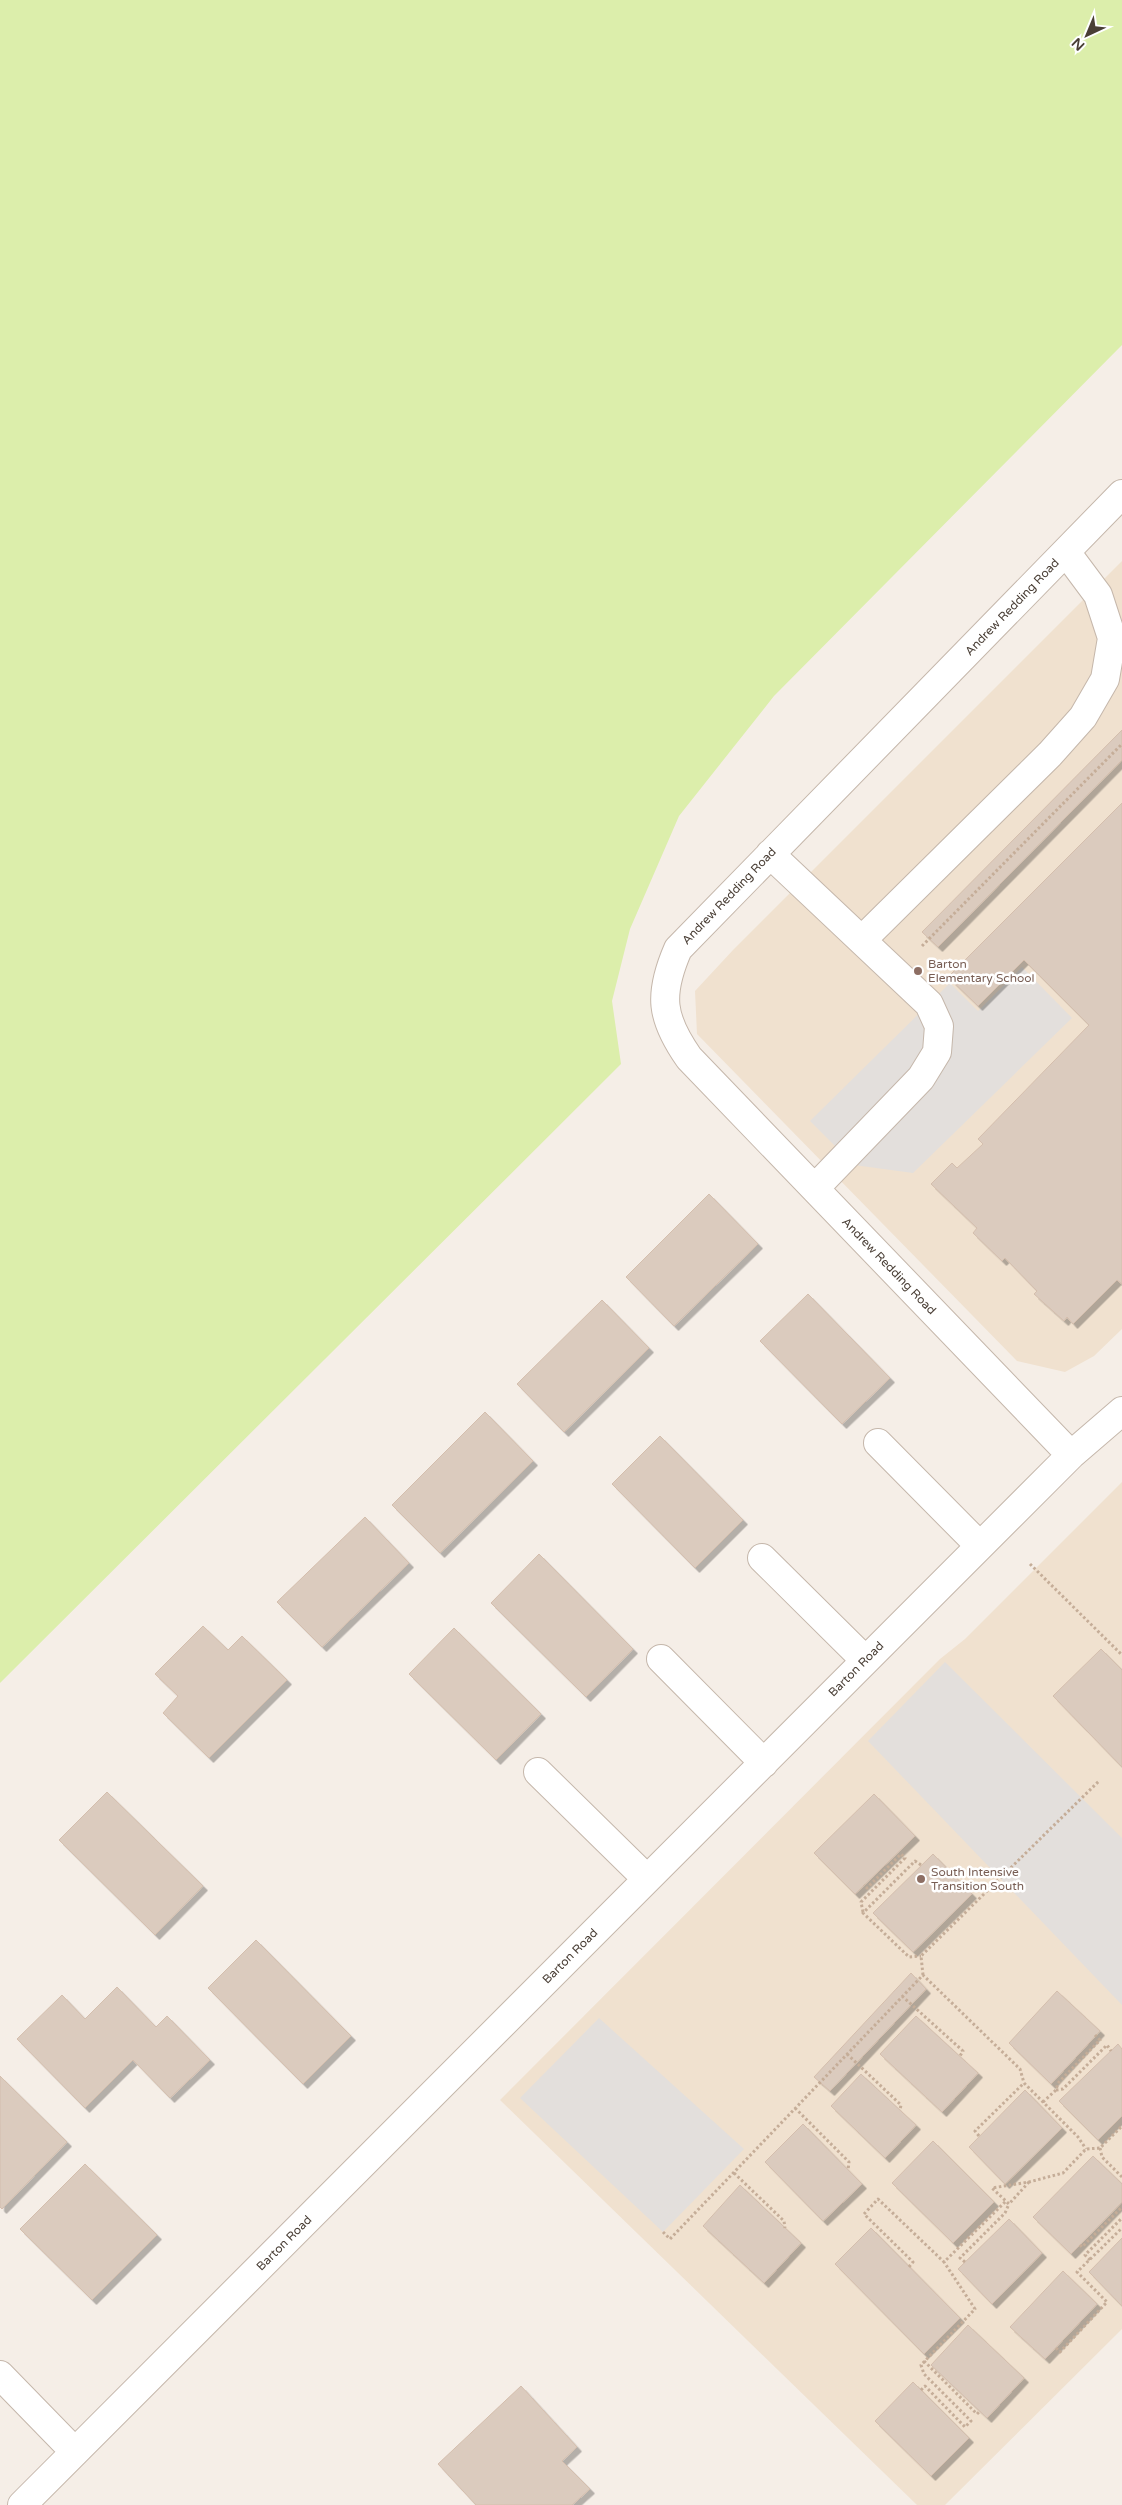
<svg xmlns="http://www.w3.org/2000/svg" width="1122" height="2505" font-family="'Varela Round',sans-serif">
<style>
.education{fill:#f0e1cf}
.green{fill:#dceeab}
.parking{fill:#e3dfdc}
.building{fill:#dbcbbe;stroke:#d4bead;filter:url(#shadow)}
.lines{fill:none;stroke-linecap:round;stroke-linejoin:round}
.minor-casing{stroke:#c5b7ab;stroke-width:30}
.path{stroke:#c5ad98;stroke-width:3;stroke-dasharray:2.5 2.5;stroke-linecap:butt}
.minor{stroke:#fff;stroke-width:28}
.education-dot{fill:#8d6e63;stroke:#fff;stroke-width:2}
.labels{text-anchor:middle;stroke-width:5;stroke-linejoin:round;paint-order:stroke}
.street-label{font-size:12px;fill:#493e35;stroke:#fff}
.education-label{font-size:12px;fill:#785e54;stroke:#fff;text-anchor:start}
</style>
<defs>
<filter id="shadow"><feDropShadow dx="4.5" dy="4.5" stdDeviation="0" flood-color="#0004"/></filter>
</defs>
<rect width="100%" height="100%" fill="#f5eee7"/>
<path class="education" d="M1122 561V1329L1094 1356 1065 1372 1017 1361 697 1034 695 991 733 950Z
M1122 1482V2329L945 2505H917L500 2100 940 1659 965 1639Z"/>
<path class="green" d="M0 0H1122V345L774 696 679 816 630 929 612 1001 621 1064 0 1683Z"/>
<path class="parking" d="M1022 967 1072 1018 913 1173 854 1165 810 1121 950 983 978 1011Z
M945 1662 1122 1838V2005L868 1741Z
M599 2018 744 2149 663 2232 520 2098Z"/>
<path class="building" d="M1122 730V760L938 947 922 932Z
M1122 803V1284L1117 1280 1073 1324 1067 1317 1064 1321 1034 1294 1037 1291 1005 1258 1002 1261 973 1233 977 1228 931 1184 952 1163 957 1168 983 1144 978 1139 1089 1025 1024 960 978 1006 948 977Z
M709 1194 758 1244 674 1326 626 1277Z
M808 1294 890 1378 842 1424 760 1341Z
M602 1300 649 1348 564 1432 517 1384Z
M485 1412 533 1461 440 1553 392 1505Z
M660 1436 743 1520 695 1568 612 1484Z
M365 1517 409 1563 322 1647 277 1602Z
M539 1554 633 1649 586 1697 491 1603Z
M203 1626 228 1650 242 1636 287 1680 209 1758 163 1713 178 1696 155 1674Z
M454 1628 541 1714 496 1760 409 1674Z
M1101 1649 1122 1670V1767L1053 1696Z
M107 1792 203 1886 155 1935 59 1840Z
M874 1794 915 1836 855 1894 814 1853Z
M933 1854 972 1894 913 1952 873 1913Z
M256 1940 351 2036 303 2084 208 1988Z
M911 1973 926 1989 830 2091 814 2077Z
M117 1987 156 2027 167 2016 210 2060 170 2098 133 2060 85 2108 17 2039 62 1995 85 2019Z
M1057 1991 1100 2031 1051 2084 1009 2043Z
M916 2016 978 2073 942 2112 880 2054Z
M1118 2044 1122 2049V2116L1098 2140 1059 2101Z
M861 2074 916 2125 885 2158 831 2106Z
M0 2076 67 2142 2 2209 0 2207Z
M1025 2090 1062 2128 1005 2184 969 2147Z
M803 2124 862 2184 823 2221 765 2162Z
M933 2141 994 2202 953 2243 892 2183Z
M1093 2156 1122 2184V2202L1071 2254 1033 2217Z
M85 2164 157 2235 92 2300 20 2229Z
M740 2185 801 2243 764 2283 703 2226Z
M1009 2219 1042 2253 992 2304 958 2269Z
M871 2228 960 2318 924 2354 835 2264Z
M1122 2238V2306L1089 2272Z
M1063 2271 1097 2304 1045 2359 1010 2327Z
M968 2325 1024 2378 987 2418 931 2365Z
M913 2382 969 2438 931 2476 875 2421Z
M521 2386 577 2447 562 2461 590 2489 572 2505H476L438 2464Z"/>
<g class="lines">
<g class="minor-casing">
<path id="minor" d="M770 854 929 1004 939 1026 937 1052 921 1078 815 1188
M862 940 1050 754 1083 717 1105 679 1112 638 1098 595 1066 552
M878 1443 980 1546
M1071 1455 689 1058C661 1018 658 995 678 949L1122 494
M762 1558 865 1660
M661 1659 764 1763
M538 1772 647 1879
M0 2375 75 2452
M22 2505 1071 1455 1122 1411"/>
</g>
<path class="path" d="M922 946 1122 744
M1030 1564 1122 1655
M921 1865 915 1861 863 1913 909 1957 921 1956
M863 1912 861 1902 905 1858 901 1854 867 1888 864 1885
M923 1975 921 1956 1099 1781
M902 1996 963 2051 960 2056
M847 2054 901 2105 900 2110
M1056 2090 1063 2089 1107 2045 1111 2051
M1043 2102 1056 2090 1058 2083 1100 2040 1095 2035
M795 2108 849 2162 848 2170
M979 2136 975 2131 1024 2083 1078 2137 1086 2149
M1100 2148 1102 2157 1122 2177
M734 2173 784 2221 785 2228
M1029 2182 1009 2204 992 2188 1029 2182 1063 2173 1086 2149 1100 2148 1122 2126
M663 2232 670 2239 923 1975 1020 2069 1024 2083
M1080 2245 1082 2247 1122 2207
M1090 2260 1085 2255 1122 2218
M965 2262 960 2258 1005 2213 1009 2204
M909 2267 913 2262 864 2214 878 2199 944 2262 1006 2201
M1056 2348 1060 2352 1107 2302 1077 2272 1122 2228
M924 2361 977 2414 980 2411
M921 2390 925 2386 965 2427 971 2421 924 2374 921 2365 975 2309 944 2262"/>
<use href="#minor" class="minor"/>
</g>
<g class="education-dot">
<circle cx="918" cy="971" r="5"/>
<circle cx="921" cy="1879" r="5"/>
</g>
<g class="labels">
<g class="street-label">
<text transform="translate(1012 607) rotate(-46)" y="4">Andrew Redding Road</text>
<text transform="translate(729 896) rotate(-46)" y="4">Andrew Redding Road</text>
<text transform="translate(889 1266) rotate(46)" y="4">Andrew Redding Road</text>
<text transform="translate(856 1669) rotate(-45)" y="4">Barton Road</text>
<text transform="translate(570 1956) rotate(-45)" y="4">Barton Road</text>
<text transform="translate(284 2243) rotate(-45)" y="4">Barton Road</text>
</g>
<g class="education-label">
<text x="928" y="968">Barton<tspan x="928" dy="14">Elementary School</tspan></text>
<text x="931" y="1876">South Intensive<tspan x="931" dy="14">Transition South</tspan></text>
</g>
</g>
<g transform="translate(1087 35) rotate(224)" stroke="#ffffff" stroke-width="4" paint-order="stroke">
<path d="M0-4L9 19L0 12L-9 19Z" fill="#493e35"/>
<text y="-8" font-size="14" font-weight="bold" text-anchor="middle" fill="#493e35">N</text>
</g>
</svg>
